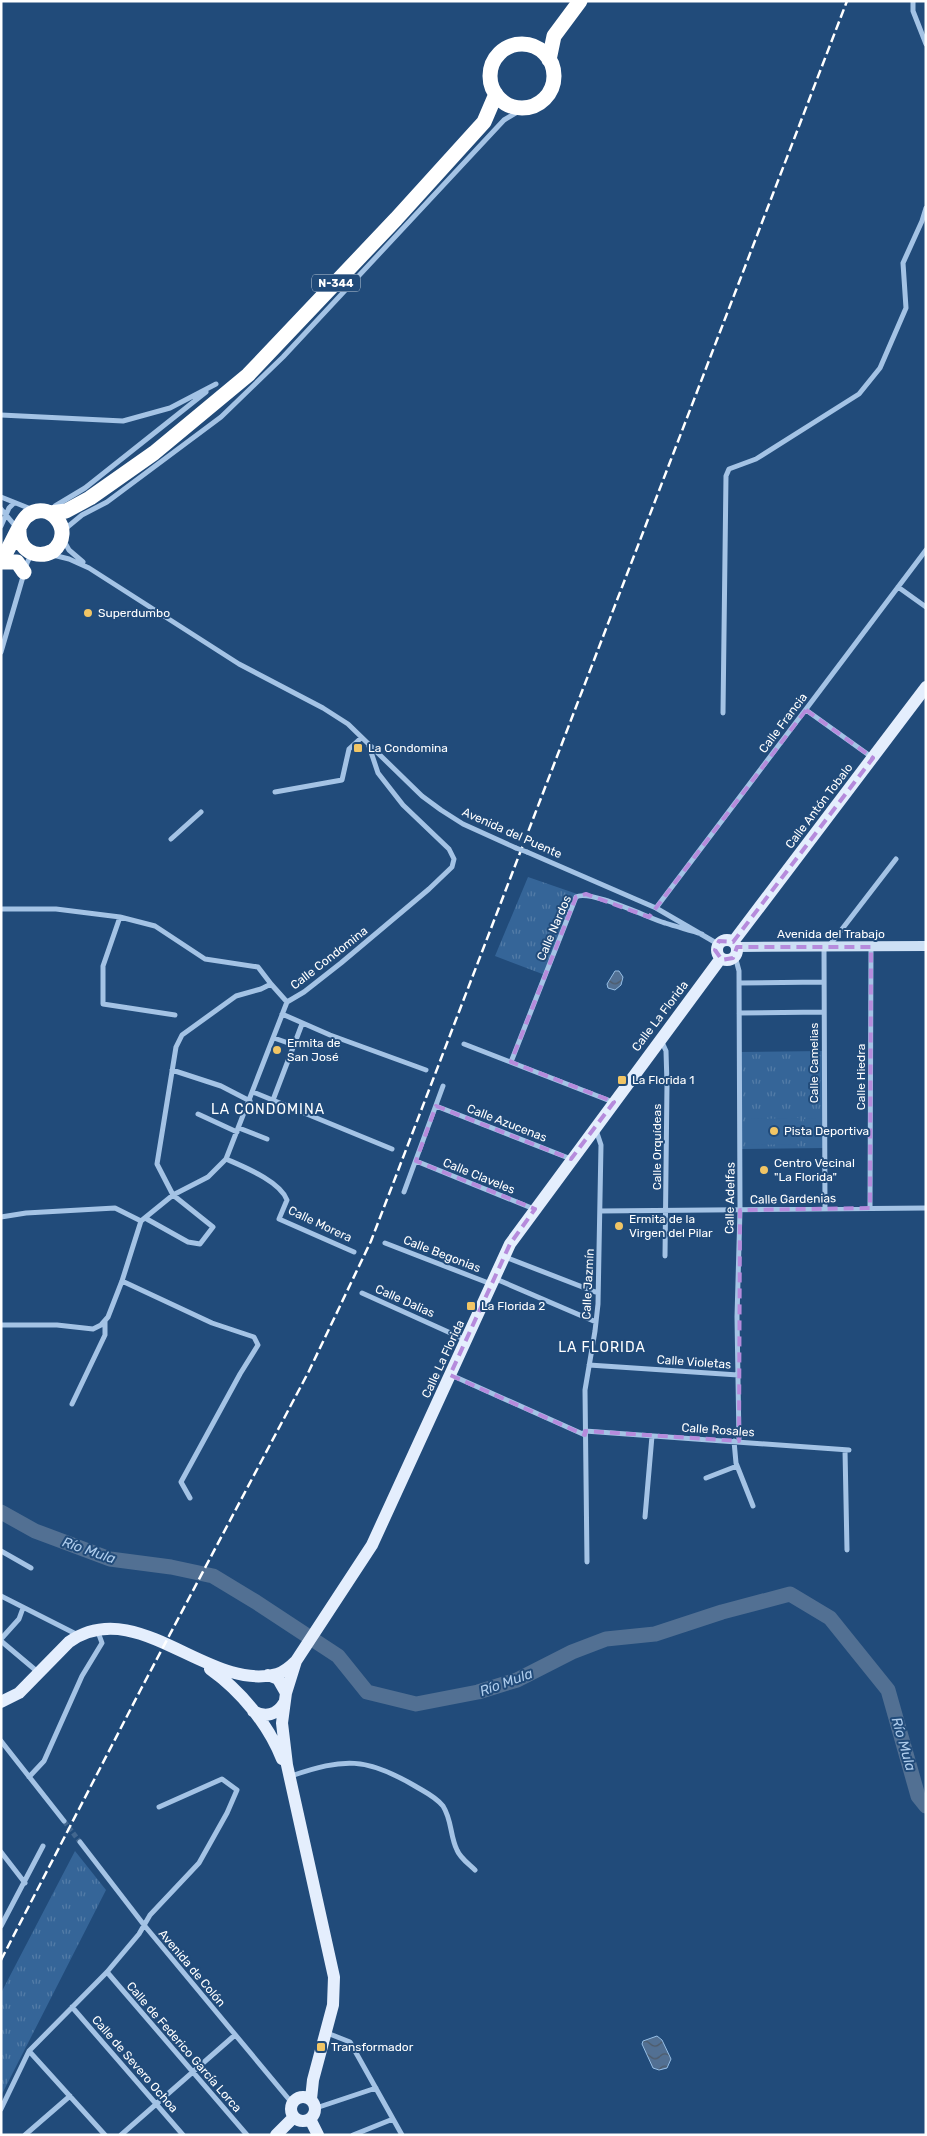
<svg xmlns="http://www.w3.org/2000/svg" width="927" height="2136" font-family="Rubik,sans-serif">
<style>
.grass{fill:url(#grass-tufts)}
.garden{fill:#356598}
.water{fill:url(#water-waves);stroke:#97bfe6}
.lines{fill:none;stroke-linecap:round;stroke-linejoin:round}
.river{stroke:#527093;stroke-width:15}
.street-tunnel{stroke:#42668e;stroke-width:5;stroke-dasharray:5 2.5;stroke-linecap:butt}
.street{stroke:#a4c3e5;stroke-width:5}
.secondary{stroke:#cde0f5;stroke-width:10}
.primary{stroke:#e4eefd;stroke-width:12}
.highway{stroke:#fff;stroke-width:15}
.rail{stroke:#fff;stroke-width:2.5;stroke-dasharray:9 4;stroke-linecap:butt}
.street-bridge{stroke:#a4c3e5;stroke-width:5}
.marked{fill:none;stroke:#b68bdc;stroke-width:4;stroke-dasharray:10 6;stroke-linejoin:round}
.poi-dot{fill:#f1c565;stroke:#214b7a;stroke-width:2}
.labels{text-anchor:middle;stroke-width:4;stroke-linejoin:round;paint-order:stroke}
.shield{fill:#214b7a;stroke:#bcc9d7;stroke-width:1}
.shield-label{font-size:11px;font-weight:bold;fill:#fff}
.poi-label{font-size:12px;fill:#fff;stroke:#214b7a;text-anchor:start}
.street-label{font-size:12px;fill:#fff;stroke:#214b7a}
.neighbourhood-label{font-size:14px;letter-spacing:1px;fill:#fff;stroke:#214b7a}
.water-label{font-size:14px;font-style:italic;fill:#afcded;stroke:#214b7a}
</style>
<defs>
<pattern id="grass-tufts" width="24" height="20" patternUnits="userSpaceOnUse" patternTransform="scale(1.25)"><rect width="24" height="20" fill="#356598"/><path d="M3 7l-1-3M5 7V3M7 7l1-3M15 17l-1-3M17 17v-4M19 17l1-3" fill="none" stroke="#537ca7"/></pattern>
<pattern id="water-waves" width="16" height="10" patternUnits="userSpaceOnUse" patternTransform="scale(1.25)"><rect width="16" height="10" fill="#527093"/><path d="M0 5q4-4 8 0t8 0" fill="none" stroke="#4e5a68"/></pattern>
</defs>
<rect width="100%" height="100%" fill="#214b7a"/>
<path class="grass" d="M528 877 580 895 576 897 545 975 495 956Z
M824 1051V1148L740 1149V1052Z
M75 1851 106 1890 1 2096V1993Z"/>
<path class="garden" d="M799 1118 800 1144 749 1145V1119Z
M816 1118V1143H804V1119Z"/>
<path class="water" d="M615 971H619L623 977 621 985 615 990 608 988 607 984Z
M657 2036 662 2040 671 2059 667 2068 659 2070 653 2068 642 2044 643 2041Z"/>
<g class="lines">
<path class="river" d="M1 1512 35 1531 110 1559 171 1567 213 1576 256 1602 338 1656 367 1692 416 1704 478 1692 517 1680 572 1652 606 1639 655 1634 722 1612 790 1594 830 1618 888 1690 918 1796 926 1806"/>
<path class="street-tunnel" d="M64 1821 80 1842"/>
<path class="street" d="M913 1V11L926 44
M1 415 123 421 170 408 216 384
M1 497 31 509
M55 506 85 488 206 392
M1 509 17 528
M1 526 9 508 14 503
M65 529 82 515 107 502 221 417 283 357 504 120 524 108
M64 541 69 550 83 562
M53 555 69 559 89 568 239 664 323 708 348 724 422 796 441 810 463 824 516 848
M898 587 926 607
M1 652 27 563 31 555
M806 710 873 758
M723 713 726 476 729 469 756 459 859 394 880 368 906 308 903 263 922 221 926 208
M275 792 342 780 349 749 361 738
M171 839 201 812
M527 852 656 908 718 944
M656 908 926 550
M1 909H56L120 917 155 926 205 959 258 967 271 984 261 989 236 996 182 1035 176 1047 157 1164 173 1195 213 1227 200 1244 188 1242 145 1218
M120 917 103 966V1004L175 1015
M829 946 896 859
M824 947 825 1209
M735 956 739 971 740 1210 737 1317 739 1441
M739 983 823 982
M271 984 287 1002
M739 1013 824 1012
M282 1014 330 1035 426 1070
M274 1038 294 1045
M661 1040 666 1051 667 1084 665 1256
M464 1044 613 1102
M511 1062 576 897C590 889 648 918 665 923 677 927 690 930 702 934
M172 1070 221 1086 250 1101
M253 1092 392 1149
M273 1100 302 1024
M436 1106 571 1159
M198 1114 237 1132
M239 1128 267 1139
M226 1159C244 1167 280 1181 287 1200L279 1219 354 1252
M416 1161 534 1209
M404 1192 443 1086
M870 1208 871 947
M600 1211 926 1208
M1 1217 26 1213 115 1208 141 1221
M141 1221 173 1195 208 1177 226 1159 287 1002 304 992 341 963 429 889 452 867 454 859 449 849 403 805 378 773 369 746
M385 1243 491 1284
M505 1257 598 1293
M496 1279 596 1322
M122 1281 212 1323 254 1337 258 1345 240 1374 181 1482 190 1498
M362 1293 466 1340
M1 1325H57L93 1329 101 1325 108 1317 122 1281 141 1221
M589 1365 738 1375
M451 1375 585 1435
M72 1404 105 1335V1321
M585 1431 849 1450
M734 1441 736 1463 753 1506
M845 1450 847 1550
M706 1478 737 1466
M645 1517 652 1436
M1 1551 31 1568
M587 1562 585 1390 595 1331 598 1304 601 1145 596 1130
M1 1596 78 1635
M1 1639 19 1619 23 1608
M1 1641 39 1673
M1 1741 64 1821
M291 1776C344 1758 366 1757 415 1786 425 1792 436 1797 443 1806 452 1820 450 1836 457 1850 460 1858 469 1864 475 1870
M29 1777 44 1761 82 1676 102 1643 98 1632
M80 1842 144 1925 292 2103
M1 1852 25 1883
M1 1926 43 1846
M107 1972 247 2135
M72 2007 183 2135
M327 2033 350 2042 402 2135
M29 2051 105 2135
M316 2108 376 2088
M1 2109 29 2051 107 1972 139 1934 150 1915 199 1863 227 1813 237 1790 222 1779 159 1807
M25 2135 70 2096
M121 2135 235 2035
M353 2135 393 2119"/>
<path class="secondary" d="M737 947 926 946"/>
<path class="primary" d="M717 950a10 10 0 1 1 20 0a10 10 0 1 1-20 0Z
M733 942 926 687
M210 1669C241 1691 268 1724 282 1759
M268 1675 278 1679 286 1693 282 1723 287 1765 334 1977 333 2005 313 2080 311 2099
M286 1693 296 1661 372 1545 510 1244 721 958
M1 1702 19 1693 69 1642C137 1594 209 1693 277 1674 284 1672 291 1666 296 1661
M253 1711C265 1718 277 1715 284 1703
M291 2109a12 12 0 1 1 24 0a12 12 0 1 1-24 0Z
M310 2119 318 2135
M276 2135 294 2117"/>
<path class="highway" d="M490 76a32 32 0 1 1 64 0a32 32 0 1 1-64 0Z
M549 60 554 36 580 1
M50 513 66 511 90 498 154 453 248 375 396 219 484 122 496 94
M3 557C11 547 20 521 27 516 48 498 77 530 53 551 36 560 18 550 19 530
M1 562H17L24 572"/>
<path class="rail" d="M1 1960 141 1689 309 1371 371 1241 847 1"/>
<path class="street-bridge" d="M516 848 527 852"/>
</g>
<path class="marked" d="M806 710 873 758 733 942 719 941 715 950 722 960 733 958 737 947H871L870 1208 740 1210 739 1441 585 1431V1435L450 1375 510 1244 535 1209 416 1161 436 1106 571 1159 614 1102 511 1062 576 897 586 894 649 917Z"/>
<g class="poi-dot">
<circle cx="88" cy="613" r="5"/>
<rect x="353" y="743" width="10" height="10" rx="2.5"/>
<circle cx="277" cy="1050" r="5"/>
<rect x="617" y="1075" width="10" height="10" rx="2.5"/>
<circle cx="774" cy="1131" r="5"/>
<circle cx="764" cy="1170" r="5"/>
<circle cx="619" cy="1226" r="5"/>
<rect x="466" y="1301" width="10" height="10" rx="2.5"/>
<rect x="316" y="2042" width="10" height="10" rx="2.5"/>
</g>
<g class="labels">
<rect class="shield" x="312" y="274.5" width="48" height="17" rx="4"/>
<g class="shield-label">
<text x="336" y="287">N-344</text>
</g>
<g class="poi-label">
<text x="98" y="617">Superdumbo</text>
<text x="368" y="752">La Condomina</text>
<text x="287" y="1047">Ermita de<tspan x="287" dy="14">San José</tspan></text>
<text x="632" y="1084">La Florida 1</text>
<text x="784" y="1135">Pista Deportiva</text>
<text x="774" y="1167">Centro Vecinal<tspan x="774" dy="14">"La Florida"</tspan></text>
<text x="629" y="1223">Ermita de la<tspan x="629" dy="14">Virgen del Pilar</tspan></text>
<text x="481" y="1310">La Florida 2</text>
<text x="331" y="2051">Transformador</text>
</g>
<g class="street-label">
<text transform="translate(783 723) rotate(-53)" y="4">Calle Francia</text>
<text transform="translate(819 806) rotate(-53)" y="4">Calle Antón Tobalo</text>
<text transform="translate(512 833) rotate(24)" y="4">Avenida del Puente</text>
<text transform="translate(554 928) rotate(-67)" y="4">Calle Nardos</text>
<text x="831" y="938">Avenida del Trabajo</text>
<text transform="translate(329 958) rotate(-38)" y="4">Calle Condomina</text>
<text transform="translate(660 1016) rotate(-53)" y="4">Calle La Florida</text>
<text transform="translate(814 1063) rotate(-90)" y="4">Calle Camelias</text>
<text transform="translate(861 1077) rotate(-90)" y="4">Calle Hiedra</text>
<text transform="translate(507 1123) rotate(21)" y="4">Calle Azucenas</text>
<text transform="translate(657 1147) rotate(-90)" y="4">Calle Orquídeas</text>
<text transform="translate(479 1176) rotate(22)" y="4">Calle Claveles</text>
<text transform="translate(730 1198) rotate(-89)" y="4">Calle Adelfas</text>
<text transform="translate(793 1199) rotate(-1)" y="4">Calle Gardenias</text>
<text transform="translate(320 1224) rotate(25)" y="4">Calle Morera</text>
<text transform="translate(442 1254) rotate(21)" y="4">Calle Begonias</text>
<text transform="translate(588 1284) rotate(-87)" y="4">Calle Jazmín</text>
<text transform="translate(405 1301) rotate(24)" y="4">Calle Dalias</text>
<text transform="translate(443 1359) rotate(-65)" y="4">Calle La Florida</text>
<text transform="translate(694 1362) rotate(4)" y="4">Calle Violetas</text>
<text transform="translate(718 1430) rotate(4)" y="4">Calle Rosales</text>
<text transform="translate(192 1968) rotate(50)" y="4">Avenida de Colón</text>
<text transform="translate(184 2047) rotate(49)" y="4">Calle de Federico García Lorca</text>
<text transform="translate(135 2064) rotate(49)" y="4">Calle de Severo Ochoa</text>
</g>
<g class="neighbourhood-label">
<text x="268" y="1114">LA CONDOMINA</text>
<text x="602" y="1352">LA FLORIDA</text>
</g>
<g class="water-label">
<text transform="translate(89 1550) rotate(19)" y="5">Río Mula</text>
<text transform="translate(506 1682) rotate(-20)" y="5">Río Mula</text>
<text transform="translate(904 1744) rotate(74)" y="5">Río Mula</text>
</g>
</g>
<rect width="927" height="2136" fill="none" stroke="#ffffff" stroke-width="5"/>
</svg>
